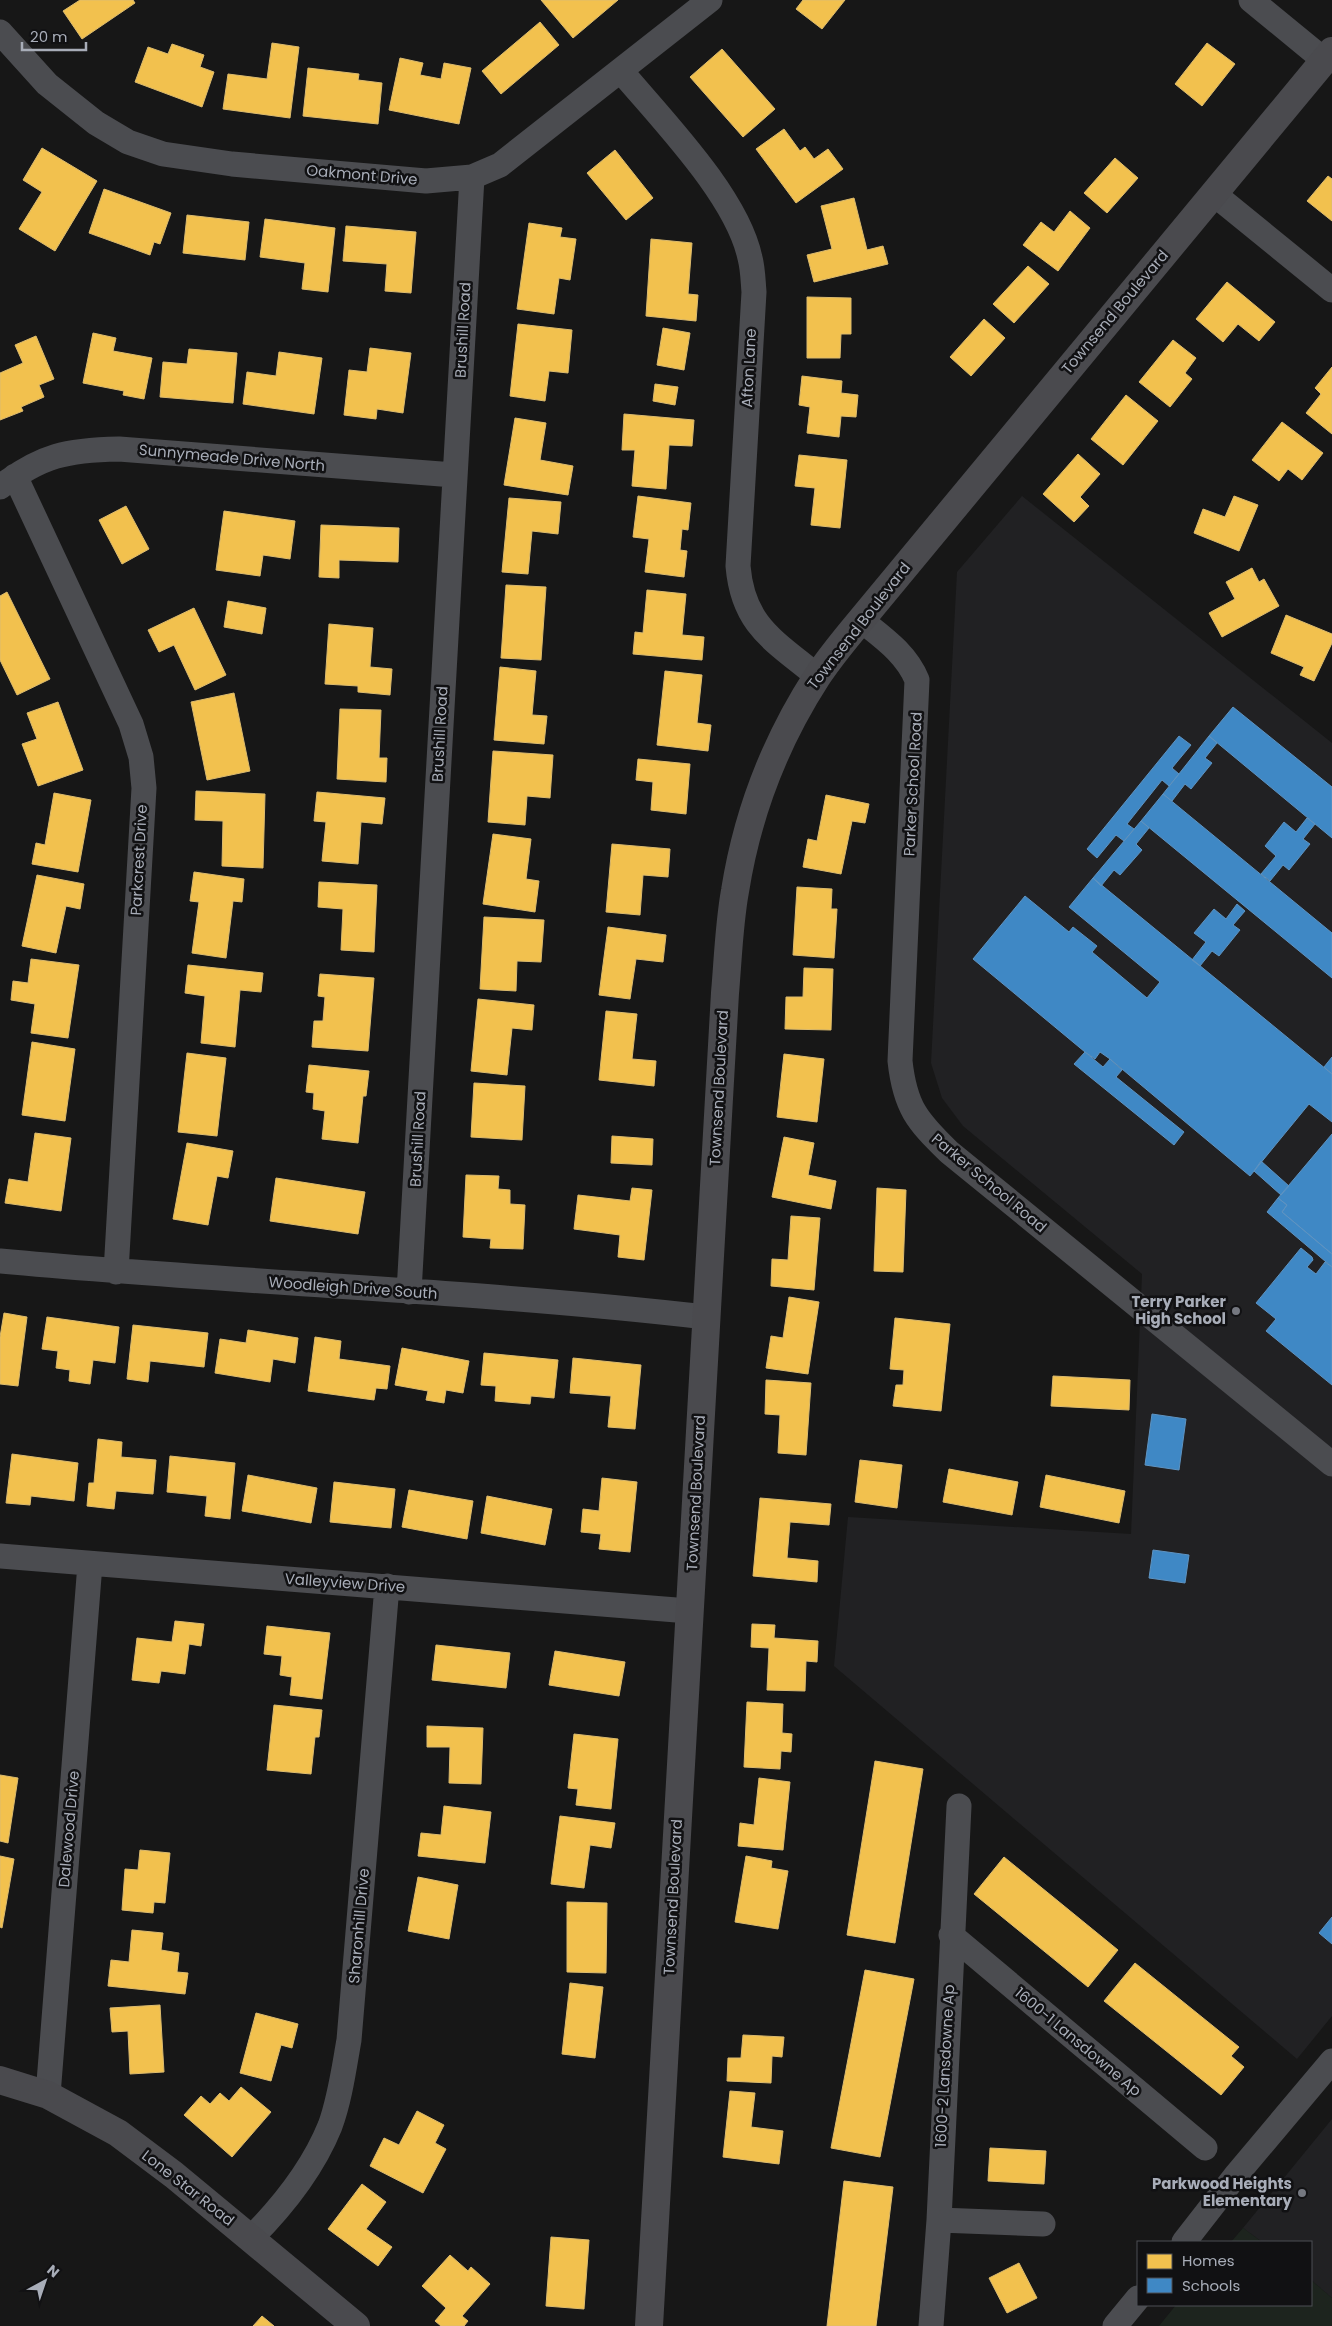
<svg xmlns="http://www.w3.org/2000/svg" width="1332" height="2326" font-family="Poppins,sans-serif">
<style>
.built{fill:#212123}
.green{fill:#1d241e}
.homes{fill:#f2c14e;stroke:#dcbb6e}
.schools{fill:#3f88c5;stroke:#5e93c1}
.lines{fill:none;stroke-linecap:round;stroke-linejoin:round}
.street{stroke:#4b4c50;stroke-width:25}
.secondary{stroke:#4a4a4e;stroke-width:28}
.poi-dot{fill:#757880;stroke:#111113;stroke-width:2}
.labels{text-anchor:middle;stroke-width:5;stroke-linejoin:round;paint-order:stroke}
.street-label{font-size:15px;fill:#a8adb8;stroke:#111113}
.poi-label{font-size:15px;font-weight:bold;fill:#a8adb8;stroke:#111113;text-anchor:end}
</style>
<rect width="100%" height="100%" fill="#171717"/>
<path class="built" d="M1022 496 1332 743V2016L1297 2059 834 1666 848 1517 1131 1534 1142 1274 963 1126 942 1098 931 1063 957 572Z
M1332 2119V2298L1311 2280V2242H1262L1243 2228Z"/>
<path class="green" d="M1243 2228 1262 2242H1231Z
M1311 2280 1332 2298V2326H1159L1176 2305H1311Z"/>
<path class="homes" d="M80 0H133L135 3 82 39 63 11Z
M541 0H618L573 38Z
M803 0H845L822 29 796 9Z
M540 22 559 45 501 94 482 71Z
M272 43 299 47 290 118 223 109 228 74 267 79Z
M1207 43 1235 64 1202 106 1175 84Z
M172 44 204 55 200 67 214 72 202 107 135 82 148 47 168 54Z
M722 49 775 109 743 137 690 77Z
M400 58 423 63 420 75 441 79 444 63 471 68 459 124 389 110Z
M308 68 359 74 358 80 382 83 378 124 303 116Z
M784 129 800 151 805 147 814 159 828 149 843 169 796 203 756 149Z
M42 148 97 181 55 251 19 229 42 192 23 180Z
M615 150 653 198 626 220 587 173Z
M1115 158 1138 178 1107 213 1084 193Z
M1328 176 1332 179V221L1307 201Z
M104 189 171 213 160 244 154 242 150 255 89 233Z
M854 198 867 250 883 246 888 264 814 282 807 255 832 249 821 206Z
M1070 211 1090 228 1058 271 1023 245 1041 222 1054 232Z
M187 215 249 222 245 260 183 253Z
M265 219 335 228 328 292 302 289 305 263 260 257Z
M529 223 562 228 560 237 576 239 570 280 559 278 554 314 517 309Z
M346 226 416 232 411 293 385 291 387 264 343 261Z
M651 239 692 243 688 294 698 295 696 321 646 316Z
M1028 266 1049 284 1014 323 993 304Z
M1227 282 1275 322 1259 341 1238 324 1223 342 1196 319Z
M807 297 851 298V334H841L840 358H807Z
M984 319 1005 338 971 376 950 357Z
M518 324 572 330 568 373 549 371 545 401 510 396Z
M663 328 690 333 684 370 657 365Z
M93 333 116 338 113 351 152 358 144 399 123 395 124 391 83 383Z
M36 336 54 379 39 385 44 397 21 407 23 411 0 420V373L23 363 15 345Z
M1173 340 1196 358 1185 373 1192 379 1170 407 1139 382Z
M370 348 411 353 403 413 377 409 376 419 344 415 349 370 367 372Z
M189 349 237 353 233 403 160 397 163 362 187 364Z
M279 352 322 358 314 414 243 404 247 372 276 376Z
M1332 367V434L1306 413 1321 394 1315 388Z
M802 376 842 381 841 393 858 395 856 417 841 416 839 437 807 433 810 407 799 405Z
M655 384 678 387 675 405 653 401Z
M1126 395 1158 421 1123 465 1091 439Z
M624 414 694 420 692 446 669 445 666 489 632 486 635 450H622Z
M515 418 546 423 540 460 573 466 568 495 504 485Z
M1282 422 1323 453 1302 480 1288 469 1279 481 1252 460Z
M1078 454 1100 474 1080 497 1089 506 1074 522 1043 494Z
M799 455 847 460 840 528 811 525 815 488 795 486Z
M638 496 691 503 688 530 682 529 680 550 687 551 684 577 645 572 649 539 633 537Z
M1234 496 1258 505 1239 551 1194 533 1203 509 1225 517Z
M509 498 561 502 558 534 532 531 528 574 502 572Z
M126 506 149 549 122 564 99 520Z
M224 511 295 521 290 559 263 555 260 576 216 570Z
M321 525 399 528 398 562 339 560V578L319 577Z
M1252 568 1259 582 1264 579 1279 606 1222 637 1209 613 1235 599 1226 582Z
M506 585 546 587 541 660 501 658Z
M647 590 686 594 682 635 704 637 702 660 633 654 635 632 643 633Z
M7 592 50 679 17 695 0 660V596Z
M228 601 266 608 262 634 224 627Z
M194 608 226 675 195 690 174 645 159 652 148 630Z
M1286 615 1332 634V643L1314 681 1300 675 1304 667 1271 653Z
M329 624 373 628 370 667 392 669 390 695 358 692V686L325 684Z
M500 667 536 671 532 715 547 716 544 744 494 740Z
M665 671 702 675 697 723 711 725 708 751 657 745Z
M234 693 250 771 207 780 191 702Z
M58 702 83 770 38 786 22 744 37 739 27 713Z
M340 709 381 710 379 758H387L386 782 337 779Z
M493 751 553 755 550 798 527 796 525 825 488 822Z
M638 759 690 764 686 814 651 810 653 782 636 780Z
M196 791 265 794 263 868 222 866 223 821 195 820Z
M317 792 385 798 382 824 361 822 358 864 322 861 326 822 314 821Z
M54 793 91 800 78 872 32 864 36 843 45 845Z
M826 795 869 804 865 823 852 821 841 874 803 867 808 839 817 841Z
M493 834 531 839 526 879 539 881 535 912 483 904Z
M612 844 670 849 668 877 643 875 640 915 606 912Z
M194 872 244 879 242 902 233 901 226 958 192 953 199 902 190 901Z
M37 875 84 884 80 909 66 906 56 953 22 946Z
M319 882 377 885 374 952 341 950 343 909 318 907Z
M797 887 832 889 831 909H837L834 958 793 955Z
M484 917 544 920 541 962 517 961 516 991 480 989Z
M608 927 666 935 663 962 636 959 630 999 599 995Z
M31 959 79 965 68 1038 31 1033 35 1004 11 1000 13 981 28 983Z
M188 965 263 973 261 992 240 990 235 1047 201 1043 205 996 185 993Z
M804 968 833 969 831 1030 785 1029 786 997H803Z
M320 974 374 978 368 1051 312 1047 314 1021H323L325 997 318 996Z
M478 999 534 1005 532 1030 512 1028 507 1075 471 1071Z
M606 1011 637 1014 632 1059 656 1061 654 1086 599 1080Z
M32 1042 75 1049 65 1121 22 1115Z
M187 1053 226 1058 217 1136 178 1132Z
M784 1054 824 1059 817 1122 777 1117Z
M309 1065 369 1071 366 1096H363L358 1143 322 1139 325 1111 313 1109 314 1093 306 1092Z
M474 1083 525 1086 522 1140 471 1137Z
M35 1133 71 1138 61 1211 5 1203 9 1179 28 1182Z
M612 1136 653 1139 652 1165 611 1163Z
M784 1137 814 1143 808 1175 836 1181 831 1209 772 1197Z
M187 1143 233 1151 228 1178 217 1176 208 1225 173 1219Z
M466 1175 499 1176 498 1189 510 1190V1204L525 1205 523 1249 490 1248 491 1239 463 1237Z
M276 1178 365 1192 358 1234 270 1221Z
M632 1188 652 1190 644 1260 618 1257 620 1235 574 1229 578 1195 630 1201Z
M877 1188 906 1190 903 1272 874 1271Z
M791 1216 820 1218 814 1290 771 1286 772 1259 788 1260Z
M789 1297 819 1302 808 1374 766 1368 771 1336 783 1338Z
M4 1313 27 1317 18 1386 0 1384V1337Z
M47 1317 119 1327 115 1363 93 1360 90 1384 69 1381 70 1370 56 1368 58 1351 42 1349Z
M895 1318 950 1324 941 1411 893 1406 896 1385H903L904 1370 890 1369Z
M133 1325 208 1333 204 1367 150 1361 148 1382 127 1379Z
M248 1330 298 1338 295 1363 273 1359 270 1382 215 1373 220 1339 246 1343Z
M315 1337 341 1341 339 1359 390 1366 387 1389 376 1388 374 1400 308 1391Z
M402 1348 469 1361 463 1393 446 1390 444 1403 426 1400 428 1391 395 1385Z
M484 1353 558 1360 554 1398 531 1396 530 1404 495 1401 496 1386 481 1385Z
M573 1358 641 1365 635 1429 608 1427 611 1396 570 1393Z
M1053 1376 1130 1380 1129 1410 1051 1406Z
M766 1380 811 1383 806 1455 778 1453 780 1415 765 1414Z
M98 1439 122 1442 121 1457 156 1460 153 1494 116 1491 114 1509 87 1506 89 1483H94Z
M12 1454 78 1463 74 1501 31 1496 30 1505 6 1503Z
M170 1456 235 1463 230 1519 205 1516 207 1496 167 1492Z
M860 1460 902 1465 897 1508 855 1502Z
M949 1469 1018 1482 1012 1515 943 1502Z
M248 1475 317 1488 311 1523 242 1511Z
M1046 1475 1125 1491 1119 1523 1040 1507Z
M602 1478 637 1482 630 1552 599 1549 601 1534 581 1532 583 1509 599 1511Z
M334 1482 395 1489 391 1528 330 1522Z
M409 1490 473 1501 467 1539 402 1527Z
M487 1496 552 1509 545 1545 481 1533Z
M760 1498 831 1504 829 1525 790 1522 787 1558 818 1561 817 1582 753 1576Z
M175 1621 204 1624 201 1646 189 1644 185 1674 161 1671 159 1683 132 1680 137 1638 172 1642Z
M752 1624 775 1625 774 1638 818 1641 817 1662 806 1661 805 1691 767 1690 769 1648 751 1647Z
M267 1626 330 1633 322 1699 290 1695 292 1677 280 1675 282 1656 264 1654Z
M436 1645 510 1653 506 1688 432 1680Z
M555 1651 625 1662 619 1696 549 1685Z
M747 1702 783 1704 782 1733 792 1734 791 1752 781 1751 780 1769 744 1767Z
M274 1705 322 1710 319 1737H315L311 1774 267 1770Z
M427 1726 483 1728 481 1784 449 1783 450 1747H427Z
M574 1734 618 1739 611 1809 576 1805 578 1789 568 1788Z
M875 1761 923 1769 895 1943 847 1935Z
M0 1775 18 1778 8 1843 0 1841Z
M759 1778 790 1782 783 1850 738 1846 740 1823 754 1825Z
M444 1806 491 1812 485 1863 418 1856 421 1833 441 1835Z
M560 1816 615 1823 611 1848 590 1845 584 1888 551 1884Z
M140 1850 170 1853 165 1903 154 1902 153 1913 122 1910 125 1869 138 1870Z
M0 1856 14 1859 2 1928 0 1927Z
M746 1856 772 1861 771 1868 788 1871 778 1929 735 1922Z
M1004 1857 1118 1950 1088 1987 974 1894Z
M418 1877 458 1885 449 1939 408 1931Z
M567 1902 607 1903 606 1973 567 1972Z
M132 1930 163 1933 161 1950 179 1953 177 1972 188 1973 185 1994 108 1986 111 1960 129 1962Z
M1135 1963 1239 2047 1231 2056 1244 2067 1221 2095 1104 2001Z
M865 1970 914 1979 880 2157 831 2148Z
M570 1983 603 1987 595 2058 562 2054Z
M160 2005 164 2072 130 2074 128 2031 112 2032 110 2008Z
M256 2013 298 2024 292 2048 281 2045 271 2081 240 2073Z
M743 2035 784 2037 782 2057 772 2056 771 2083 727 2081 728 2058H741Z
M241 2087 271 2112 232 2157 184 2115 201 2096 210 2104 220 2093 229 2101Z
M730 2091 755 2093 751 2127 783 2131 779 2164 723 2157Z
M417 2111 444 2125 435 2143 446 2149 423 2193 370 2166 384 2138 399 2145Z
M990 2148 1046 2151 1044 2184 988 2181Z
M844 2181 893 2187 876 2326H827Z
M362 2184 386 2202 366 2229 392 2247 378 2266 328 2229Z
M551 2237 589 2240 584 2309 546 2306Z
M450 2255 468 2271 471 2267 490 2284 462 2316 468 2321 464 2326H441L435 2321 446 2308 422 2286Z
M1019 2263 1037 2298 1007 2313 989 2278Z
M262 2316 274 2326H253Z"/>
<path class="schools" d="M1233 707 1332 787V838L1209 736Z
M1179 736 1191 745 1172 768 1179 774 1169 786 1162 780 1127 824 1134 829 1124 841 1116 835 1097 858 1087 849Z
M1209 736 1217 743 1205 758 1212 763 1191 789 1185 784 1172 801 1163 794Z
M1163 794 1332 933V978L1141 821Z
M1307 818 1315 824 1303 839 1310 844 1289 870 1283 865 1270 881 1261 874 1276 856 1265 846 1284 822 1296 832Z
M1141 821 1149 828 1136 844 1142 850 1120 875 1114 870 1101 886 1093 878Z
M1093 878 1332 1074V1122L1309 1104 1250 1176 1110 1059 1100 1052 1095 1059 1085 1052 973 959 1025 896 1069 932 1073 927 1097 946 1092 952 1147 998 1160 982 1069 907Z
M1237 904 1245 911 1233 925 1240 930 1219 956 1212 951 1200 966 1192 960 1206 942 1194 933 1214 909 1226 919Z
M1085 1052 1103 1067 1110 1059 1122 1070 1116 1077 1184 1132 1174 1145 1074 1064Z
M1332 1057V1074L1324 1067Z
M1332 1134V1254L1282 1212 1287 1205 1278 1198Z
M1261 1161 1289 1186 1281 1195 1254 1171Z
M1278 1198 1287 1205 1282 1212 1332 1254V1267L1267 1212Z
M1301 1248 1312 1257 1313 1260 1307 1267 1316 1274 1325 1262 1332 1267V1385L1266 1331 1276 1319 1256 1303Z
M1152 1414 1186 1419 1179 1470 1145 1465Z
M1153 1550 1189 1555 1185 1583 1149 1578Z
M1332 1917V1944L1319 1933Z"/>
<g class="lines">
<path class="street" d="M1251 0 1324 60
M0 32 47 84 96 123 128 142 163 154 232 164 426 181 472 177 500 165 710 0
M621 71C662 120 737 196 750 258 753 269 753 281 754 292L738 566C743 626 775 641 817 676
M1214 194 1332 290
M15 476 131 724 141 757 144 788 116 1272
M0 487C42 455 67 450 119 449L454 475
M861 620C882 637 906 653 917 680L900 1061C905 1107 917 1121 949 1152L1332 1464
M0 1261C235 1283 472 1290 706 1317
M409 1292 472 177
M0 1556 689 1611
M951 1935 1205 2148
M48 2095 90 1564
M939 2220 1043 2224
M251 2238C283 2206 313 2168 330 2126 340 2099 344 2068 349 2040L387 1586
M1184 2242 1237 2174 1332 2061
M931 2326 939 2220 959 1806
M1115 2326 1138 2298"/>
<path class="secondary" d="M0 2080 48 2095 118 2133 174 2175 356 2326
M649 2326 725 993C728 959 729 924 735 891 747 815 775 742 817 677 830 657 846 638 861 620L1332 51"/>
</g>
<g class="poi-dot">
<circle cx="1236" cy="1311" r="5"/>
<circle cx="1302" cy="2193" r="5"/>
</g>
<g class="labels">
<g class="street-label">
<text transform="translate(362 175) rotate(5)" y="5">Oakmont Drive</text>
<text transform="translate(1115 312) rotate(-50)" y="5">Townsend Boulevard</text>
<text transform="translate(463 330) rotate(-87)" y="5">Brushill Road</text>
<text transform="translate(749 368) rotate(-87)" y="5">Afton Lane</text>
<text transform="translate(232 458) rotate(5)" y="5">Sunnymeade Drive North</text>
<text transform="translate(859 626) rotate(-52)" y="5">Townsend Boulevard</text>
<text transform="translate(440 734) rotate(-87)" y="5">Brushill Road</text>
<text transform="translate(913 784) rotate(-87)" y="5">Parker School Road</text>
<text transform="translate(139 860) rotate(-87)" y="5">Parkcrest Drive</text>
<text transform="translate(719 1088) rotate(-87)" y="5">Townsend Boulevard</text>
<text transform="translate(418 1139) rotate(-87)" y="5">Brushill Road</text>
<text transform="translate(989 1183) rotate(40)" y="5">Parker School Road</text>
<text transform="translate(353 1288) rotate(4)" y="5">Woodleigh Drive South</text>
<text transform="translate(696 1493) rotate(-87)" y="5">Townsend Boulevard</text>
<text transform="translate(345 1583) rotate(4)" y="5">Valleyview Drive</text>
<text transform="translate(69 1829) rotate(-85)" y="5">Dalewood Drive</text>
<text transform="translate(673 1897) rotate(-87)" y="5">Townsend Boulevard</text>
<text transform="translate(359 1926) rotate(-85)" y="5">Sharonhill Drive</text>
<text transform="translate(1078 2042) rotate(40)" y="5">1600-1 Lansdowne Ap</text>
<text transform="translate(945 2066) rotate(-87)" y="5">1600-2 Lansdowne Ap</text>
<text transform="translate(188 2188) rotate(38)" y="5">Lone Star Road</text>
</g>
<g class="poi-label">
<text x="1226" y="1307">Terry Parker<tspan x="1226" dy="17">High School</tspan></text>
<text x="1292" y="2189">Parkwood Heights<tspan x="1292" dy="17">Elementary</tspan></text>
</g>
</g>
<rect x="1137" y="2241" width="175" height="65" fill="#111113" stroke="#4d4f55"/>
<rect x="1147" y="2254" width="25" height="15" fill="#f2c14e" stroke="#4d4f55"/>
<text x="1182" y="2266" font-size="15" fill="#a8adb8">Homes</text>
<rect x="1147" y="2278" width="25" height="15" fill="#3f88c5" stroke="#4d4f55"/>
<text x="1182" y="2291" font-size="15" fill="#a8adb8">Schools</text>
<g transform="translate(45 2281) rotate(40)" stroke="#111113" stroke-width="4" paint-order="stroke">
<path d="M0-4L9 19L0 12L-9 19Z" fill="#a8adb8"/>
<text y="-8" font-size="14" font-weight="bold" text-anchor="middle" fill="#a8adb8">N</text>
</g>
<path d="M22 42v8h64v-8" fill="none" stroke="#a8adb8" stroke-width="2.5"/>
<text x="30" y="42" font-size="15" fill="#a8adb8" stroke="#111113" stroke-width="4" paint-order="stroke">20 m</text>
</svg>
